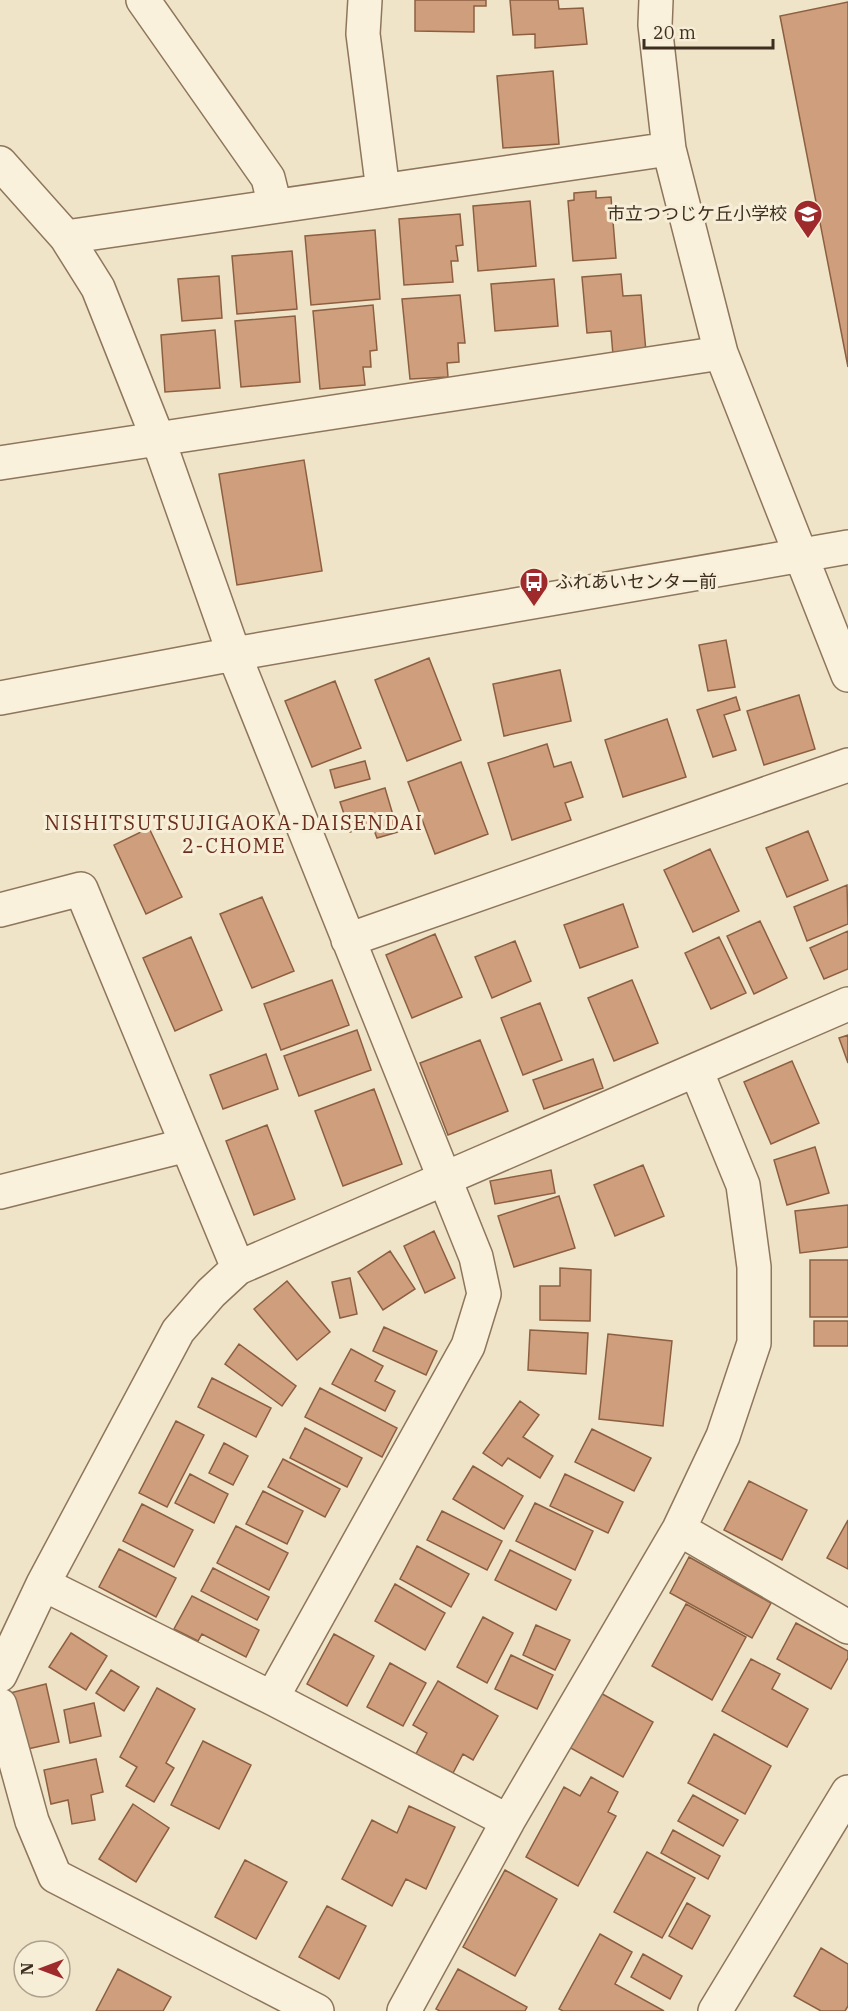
<svg xmlns="http://www.w3.org/2000/svg" width="848" height="2011" font-family="'IBM Plex Serif','Noto Sans JP',serif">
<style>
.building{fill:#cf9f7d;stroke:#8d5f41;stroke-width:1.5}
.lines{fill:none;stroke-linecap:round;stroke-linejoin:round}
.minor-casing{stroke:#8d765c;stroke-width:36}
.minor{stroke:#faf1dc;stroke-width:33}
.labels{text-anchor:middle;stroke-width:6;stroke-linejoin:round;paint-order:stroke}
.poi-label{font-size:18px;fill:#3d2e20;stroke:#f7eed8;text-anchor:end}
.neighbourhood-label{font-size:20px;letter-spacing:1.5px;fill:#6b2e1e;stroke:#f7eed8}
</style>
<rect width="100%" height="100%" fill="#f0e4c8"/>
<path class="building" d="M415 0H486V6H474V32L415 31Z
M510 0H558L559 9 583 8 587 44 535 48V34L513 35Z
M848 2V367L780 16Z
M553 71 559 144 503 148 497 76Z
M596 191V198L611 197 616 258 573 261 568 201 574 200V193Z
M530 201 536 266 478 271 473 206Z
M460 214 463 245 456 246 458 261H451L453 282 404 285 399 219Z
M375 230 380 299 311 305 305 236Z
M292 251 297 309 237 314 232 256Z
M621 274 623 296 641 295 646 352 613 355 611 331 587 333 582 277Z
M219 276 222 318 182 321 178 279Z
M554 279 558 326 495 331 491 284Z
M460 295 465 343H458L459 362 447 363 448 377 410 379 402 299Z
M373 305 377 350 370 351 371 367H363L365 385 320 389 313 311Z
M295 316 300 382 241 387 235 321Z
M215 330 220 388 165 392 161 335Z
M304 460 322 571 237 585 219 474Z
M726 640 735 687 708 691 699 645Z
M429 658 461 740 407 761 375 680Z
M560 670 571 721 504 736 493 684Z
M335 681 361 748 312 767 285 701Z
M799 695 815 749 764 765 747 711Z
M736 697 740 710 724 715 736 750 713 757 697 710Z
M667 719 686 777 623 797 605 740Z
M547 744 554 767 571 762 583 797 565 803 571 820 512 840 488 763Z
M365 761 370 779 335 788 330 770Z
M461 762 488 834 435 854 408 782Z
M385 788 398 832 377 838 372 825 350 832 340 802Z
M149 828 182 897 146 914 114 845Z
M808 831 828 880 787 897 766 848Z
M710 849 739 911 693 932 664 870Z
M847 885 848 924 807 941 794 907Z
M262 897 294 971 252 988 220 914Z
M623 904 638 947 580 968 564 925Z
M760 921 787 978 754 994 727 936Z
M848 931V969L824 979 810 948Z
M435 934 462 997 412 1018 386 955Z
M191 937 222 1010 175 1031 143 958Z
M719 937 746 993 711 1009 685 953Z
M515 941 531 981 492 998 475 957Z
M332 980 349 1025 281 1050 264 1004Z
M632 980 658 1043 614 1061 588 998Z
M540 1003 562 1060 523 1075 501 1018Z
M357 1030 371 1070 299 1096 284 1056Z
M848 1035V1063L839 1038Z
M480 1040 508 1111 448 1135 420 1063Z
M266 1054 278 1089 223 1109 210 1075Z
M593 1059 603 1088 544 1109 533 1080Z
M792 1061 819 1123 771 1144 744 1082Z
M374 1089 402 1164 343 1186 315 1111Z
M267 1125 295 1199 254 1215 226 1141Z
M815 1147 829 1193 787 1205 774 1160Z
M643 1165 664 1216 615 1236 594 1185Z
M551 1170 555 1193 495 1204 490 1181Z
M559 1196 575 1248 514 1267 498 1216Z
M848 1205V1247L800 1253 795 1211Z
M434 1231 455 1278 425 1293 404 1246Z
M390 1251 415 1289 383 1310 358 1272Z
M810 1260H848V1317H810Z
M560 1268 591 1270 590 1321 540 1320V1286H560Z
M350 1278 357 1314 340 1318 332 1282Z
M287 1281 330 1332 297 1360 254 1309Z
M814 1321H848V1346H814Z
M384 1327 437 1351 426 1375 373 1351Z
M530 1330 588 1333 586 1374 528 1370Z
M608 1334 672 1341 663 1426 599 1419Z
M239 1344 296 1386 282 1406 225 1364Z
M351 1349 383 1366 375 1381 395 1391 385 1411 332 1384Z
M212 1378 271 1408 256 1437 198 1407Z
M320 1388 397 1428 382 1457 305 1417Z
M520 1401 539 1415 523 1437 553 1456 540 1478 508 1458 502 1466 483 1453Z
M176 1421 204 1435 167 1507 139 1493Z
M305 1428 362 1458 347 1487 290 1458Z
M592 1429 651 1458 634 1491 575 1462Z
M224 1443 248 1456 233 1485 209 1473Z
M283 1459 340 1489 325 1517 268 1487Z
M473 1466 523 1496 504 1529 453 1499Z
M190 1474 228 1494 214 1523 175 1503Z
M565 1474 623 1502 608 1533 550 1506Z
M749 1481 807 1510 782 1560 724 1530Z
M263 1491 303 1511 287 1544 246 1524Z
M535 1503 593 1531 575 1570 516 1541Z
M142 1504 193 1530 174 1567 123 1541Z
M442 1511 502 1541 487 1570 427 1540Z
M848 1520V1569L827 1558Z
M236 1526 288 1553 269 1590 217 1563Z
M417 1546 469 1574 451 1607 400 1579Z
M119 1549 176 1578 156 1617 99 1587Z
M510 1550 571 1580 556 1610 495 1580Z
M689 1557 771 1603 752 1638 670 1593Z
M213 1568 269 1597 257 1620 201 1591Z
M395 1584 445 1613 425 1650 375 1621Z
M192 1596 259 1630 246 1657 202 1634 198 1641 174 1629Z
M686 1604 746 1637 712 1700 652 1666Z
M483 1617 513 1633 487 1683 457 1667Z
M796 1623 848 1651V1658L831 1689 777 1659Z
M536 1625 570 1640 555 1670 523 1655Z
M71 1633 107 1656 86 1690 49 1667Z
M334 1634 374 1656 347 1706 307 1684Z
M511 1655 553 1675 537 1709 495 1689Z
M751 1659 780 1674 772 1689 808 1709 787 1747 722 1711Z
M390 1663 426 1683 403 1726 367 1707Z
M111 1670 139 1687 124 1711 96 1693Z
M438 1681 498 1716 473 1760 463 1754 453 1773 416 1754 427 1733 413 1725Z
M46 1684 59 1742 23 1750 10 1693Z
M157 1688 195 1709 166 1763 174 1768 154 1802 126 1786 137 1767 120 1757Z
M597 1691 653 1722 623 1777 567 1746Z
M94 1703 101 1736 70 1743 64 1710Z
M714 1734 771 1766 745 1814 688 1783Z
M203 1741 251 1765 219 1829 171 1805Z
M96 1759 103 1792 91 1795 95 1820 72 1824 68 1800 51 1804 44 1770Z
M591 1777 618 1792 608 1812 616 1816 578 1886 526 1857 564 1787 580 1796Z
M693 1795 738 1820 723 1846 678 1821Z
M133 1804 169 1828 136 1882 99 1859Z
M409 1806 455 1827 426 1889 406 1879 392 1906 342 1879 372 1820 397 1833Z
M673 1830 720 1856 708 1879 661 1853Z
M647 1852 695 1878 662 1938 614 1912Z
M245 1860 287 1882 256 1939 215 1917Z
M505 1870 557 1899 515 1976 463 1947Z
M687 1903 710 1916 692 1949 669 1936Z
M327 1906 366 1926 339 1979 299 1957Z
M600 1934 632 1952 615 1984 664 2011H563L559 2009Z
M821 1948 848 1964V2006L845 2011H821L794 1996Z
M643 1954 682 1976 670 1999 631 1977Z
M118 1969 171 1997 163 2011H96Z
M458 1969 527 2007 525 2011H440L436 2009Z"/>
<g class="lines">
<g class="minor-casing">
<path id="minor" d="M143 0 268 178 275 206
M365 0 363 34 383 191
M656 0 655 25 669 149 721 353 848 675
M0 163 66 237 98 288 158 439 234 654 476 1257 484 1294 468 1346 272 1698
M66 237 669 149
M0 463 721 353
M0 698 234 654 848 547
M0 910 81 889 238 1268
M348 940 848 765
M0 1192 187 1145
M679 1529 848 1627
M43 1584 272 1698 508 1821
M0 1675 43 1584 178 1331 211 1293 238 1268 848 1004
M0 1705 32 1821 55 1876 317 2011
M404 2011 508 1821 679 1529 723 1436 754 1343V1267L743 1185 696 1070
M715 2011 848 1792"/>
</g>
<use href="#minor" class="minor"/>
</g>
<defs>
<g id="school-pin" transform="scale(1.5)"><path d="M0 17L-7.5 6A9.5 9.5 0 1 1 7.5 6Z" fill="#9e2a2b" stroke="#f7eed8"/><path d="M0-5L7-2L0 1L-7-2ZM-4 1L0 2.5L4 1V4Q0 6-4 4Z" fill="#fff"/></g>
<g id="bus-pin" transform="scale(1.5)"><path d="M0 17L-7.5 6A9.5 9.5 0 1 1 7.5 6Z" fill="#9e2a2b" stroke="#f7eed8"/><path d="M-5-6H5V4H4V6H2V4H-2V6H-4V4H-5ZM-3.5-4V0h7V-4ZM-3.5 1.2v1.5H-2V1.2ZM2 1.2v1.5H3.5V1.2Z" fill="#fff"/></g>
</defs>
<g fill-rule="evenodd">
<use href="#school-pin" x="808" y="214"/>
<use href="#bus-pin" x="534" y="582"/>
</g>
<g class="labels">
<g class="poi-label">
<text x="787" y="220">市立つつじケ丘小学校</text>
<text x="555" y="588" text-anchor="start">ふれあいセンター前</text>
</g>
<g class="neighbourhood-label">
<text x="234" y="830">NISHITSUTSUJIGAOKA-DAISENDAI<tspan x="234" dy="23">2-CHOME</tspan></text>
</g>
</g>
<g transform="translate(42 1969) rotate(270)"><circle r="28" fill="#f7eed8" stroke="#ada18e" stroke-width="1.5"/>
<path d="M0-4.5L10 22L0 15L-10 22Z" fill="#9e2a2b"/>
<text y="-9" font-size="16" font-weight="bold" text-anchor="middle" fill="#3d2e20">N</text>
</g>
<path d="M644 39v9h129v-9" fill="none" stroke="#3d2e20" stroke-width="3"/>
<text x="653" y="39" font-size="18" fill="#3d2e20" stroke="#f7eed8" stroke-width="4.5" paint-order="stroke">20 m</text>
</svg>
